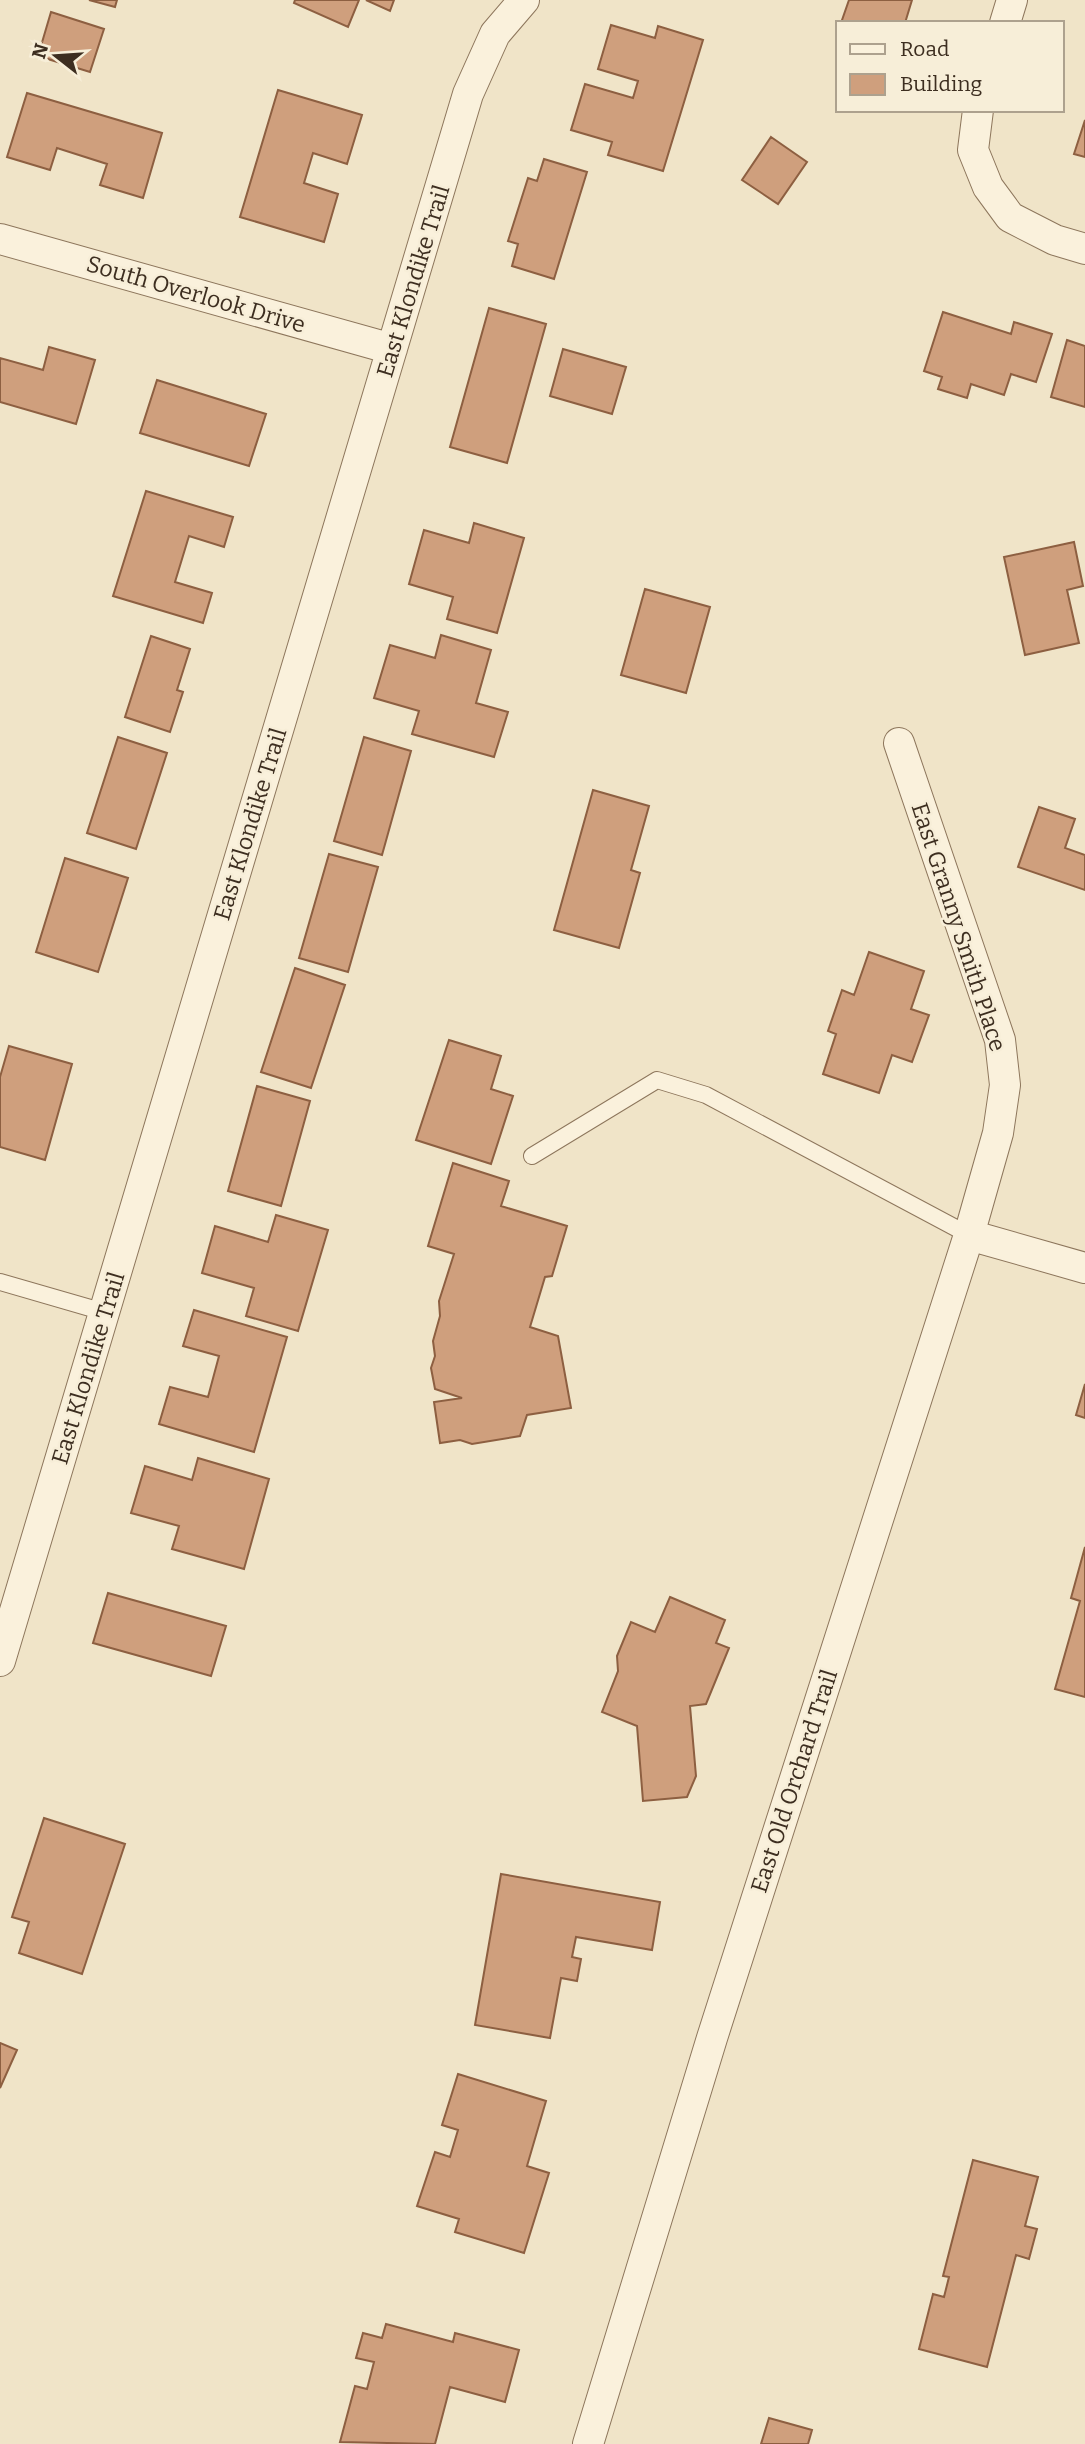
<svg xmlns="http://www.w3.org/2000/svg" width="1085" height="2444" font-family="Bitter,serif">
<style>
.building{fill:#cf9f7d;stroke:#8d5f41;stroke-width:2}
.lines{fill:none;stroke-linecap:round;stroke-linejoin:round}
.lane-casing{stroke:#8d765c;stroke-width:18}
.street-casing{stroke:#8d765c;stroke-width:32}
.lane{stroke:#faf1dc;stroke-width:16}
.street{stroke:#faf1dc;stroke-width:30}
.labels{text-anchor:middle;stroke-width:5;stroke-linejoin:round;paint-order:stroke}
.street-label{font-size:23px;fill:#3d2e20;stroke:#f7eed8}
</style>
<rect width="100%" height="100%" fill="#f0e4c8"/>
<path class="building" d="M89 0H117L115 7Z
M295 0H359L348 27 294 3Z
M366 0H394L390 11Z
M849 0H912L905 23H841Z
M51 12 104 29 90 72 38 56Z
M611 25 655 38 658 26 703 40 663 171 608 155 612 142 571 130 585 84 633 98 638 81 598 69Z
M278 90 362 115 347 164 313 153 304 183 338 194 324 242 240 217Z
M27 93 162 133 143 198 100 185 107 164 57 148 50 170 7 157Z
M1085 120V157L1074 154Z
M771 137 807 162 778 204 742 180Z
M544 159 587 172 554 279 512 266 518 244 508 241 528 178 537 181Z
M489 308 546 324 507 463 450 447Z
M943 312 1011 334 1014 322 1052 334 1036 382 1011 374 1004 395 971 384 967 398 938 389 942 377 924 371Z
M1067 340 1085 346V407L1051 397Z
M49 347 95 360 76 424 0 402V358L43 370Z
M563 349 626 367 612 414 550 396Z
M157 380 266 414 249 466 140 433Z
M146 491 233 517 224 547 189 536 175 582 212 593 203 623 113 596Z
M474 523 524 538 497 633 447 619 453 597 409 584 424 530 469 543Z
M1074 542 1083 586 1067 590 1079 643 1025 655 1004 557Z
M645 589 710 607 686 693 621 675Z
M441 635 491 650 476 703 508 712 494 757 412 734 419 711 374 698 390 645 435 658Z
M151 636 190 649 177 690 183 692 170 732 125 717Z
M118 737 167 753 136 849 87 833Z
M364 737 411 751 382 855 334 841Z
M593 790 649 806 631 870 640 873 619 948 554 930Z
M1039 807 1075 819 1065 848 1085 855V890L1018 867Z
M329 854 378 867 348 972 299 958Z
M65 858 128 878 98 972 36 952Z
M869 952 924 971 911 1009 929 1015 912 1062 892 1055 879 1093 823 1074 836 1034 828 1031 842 990 854 995Z
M295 968 345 985 311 1088 261 1072Z
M449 1040 501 1056 491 1089 513 1096 491 1164 416 1140Z
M9 1046 72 1064 45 1160 0 1147V1077Z
M257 1086 310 1101 281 1206 228 1191Z
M453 1163 509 1181 501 1206 567 1226 552 1276 545 1277 530 1327 558 1336 571 1408 527 1415 520 1436 472 1444 460 1440 440 1443 434 1402 462 1398 435 1389 431 1368 435 1356 433 1341 440 1316 439 1301 454 1254 428 1246Z
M276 1215 328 1230 298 1331 246 1316 254 1288 202 1273 215 1226 268 1242Z
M194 1310 287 1337 254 1452 159 1424 170 1387 208 1397 219 1356 183 1346Z
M1085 1384V1418L1076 1415Z
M198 1458 269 1479 244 1569 172 1549 179 1526 131 1513 145 1466 192 1480Z
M1085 1547V1697L1055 1689 1080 1601 1071 1598Z
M108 1593 226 1626 211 1676 93 1643Z
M670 1597 725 1620 716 1643 729 1648 706 1704 690 1706 696 1776 687 1797 643 1801 637 1726 602 1712 618 1671 617 1656 631 1622 655 1632Z
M44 1818 125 1844 82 1974 19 1953 29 1922 12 1917Z
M501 1874 660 1902 652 1950 576 1937 572 1957 581 1959 577 1981 561 1978 550 2038 475 2025Z
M0 2043 17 2050 0 2088Z
M458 2074 546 2101 527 2166 549 2173 524 2253 455 2232 459 2219 417 2206 435 2152 450 2157 458 2130 442 2125Z
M973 2160 1038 2177 1025 2226 1037 2229 1029 2259 1016 2255 987 2367 919 2349 933 2294 944 2297 949 2277 943 2276Z
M386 2324 453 2342 455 2333 519 2350 505 2402 450 2387 435 2444 340 2442 355 2386 367 2389 374 2362 356 2358 363 2333 382 2338Z
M769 2418 812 2430 808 2444H761Z"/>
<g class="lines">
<g class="lane-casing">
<path id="lane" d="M532 1156 657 1080 706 1095 969 1235
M0 1282 104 1312"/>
</g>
<g class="street-casing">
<path id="street" d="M1005 23 1012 0
M978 110 973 150 988 187 1010 217 1055 240 1085 249
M0 239 392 349
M899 743 1000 1040 1005 1085 998 1133 969 1235
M0 1661 468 94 495 34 524 0
M588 2444 712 2038 969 1235 1085 1268"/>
</g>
<use href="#lane" class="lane"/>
<use href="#street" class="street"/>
</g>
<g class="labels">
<g class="street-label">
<text transform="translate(413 281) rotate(-73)" y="8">East Klondike Trail</text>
<text transform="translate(196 294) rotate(16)" y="8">South Overlook Drive</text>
<text transform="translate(250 824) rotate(-73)" y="8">East Klondike Trail</text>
<text transform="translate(959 927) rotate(72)" y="8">East Granny Smith Place</text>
<text transform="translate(88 1368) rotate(-73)" y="8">East Klondike Trail</text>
<text transform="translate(794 1781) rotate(-72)" y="8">East Old Orchard Trail</text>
</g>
</g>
<rect x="836" y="21" width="228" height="91" fill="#f7eed8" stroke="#ada18e" stroke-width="2"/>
<rect x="850" y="44" width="35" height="10" fill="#faf1dc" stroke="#ada18e" stroke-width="2"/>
<text x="900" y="56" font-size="21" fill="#3d2e20">Road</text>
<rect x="850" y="74" width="35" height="21" fill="#cf9f7d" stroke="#ada18e" stroke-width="2"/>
<text x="900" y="91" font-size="21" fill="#3d2e20">Building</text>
<g transform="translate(56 56) rotate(287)" stroke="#f7eed8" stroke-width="5" paint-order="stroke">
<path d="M0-5L12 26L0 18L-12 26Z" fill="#3d2e20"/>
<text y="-10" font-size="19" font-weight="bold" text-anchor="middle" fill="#3d2e20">N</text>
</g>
</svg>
